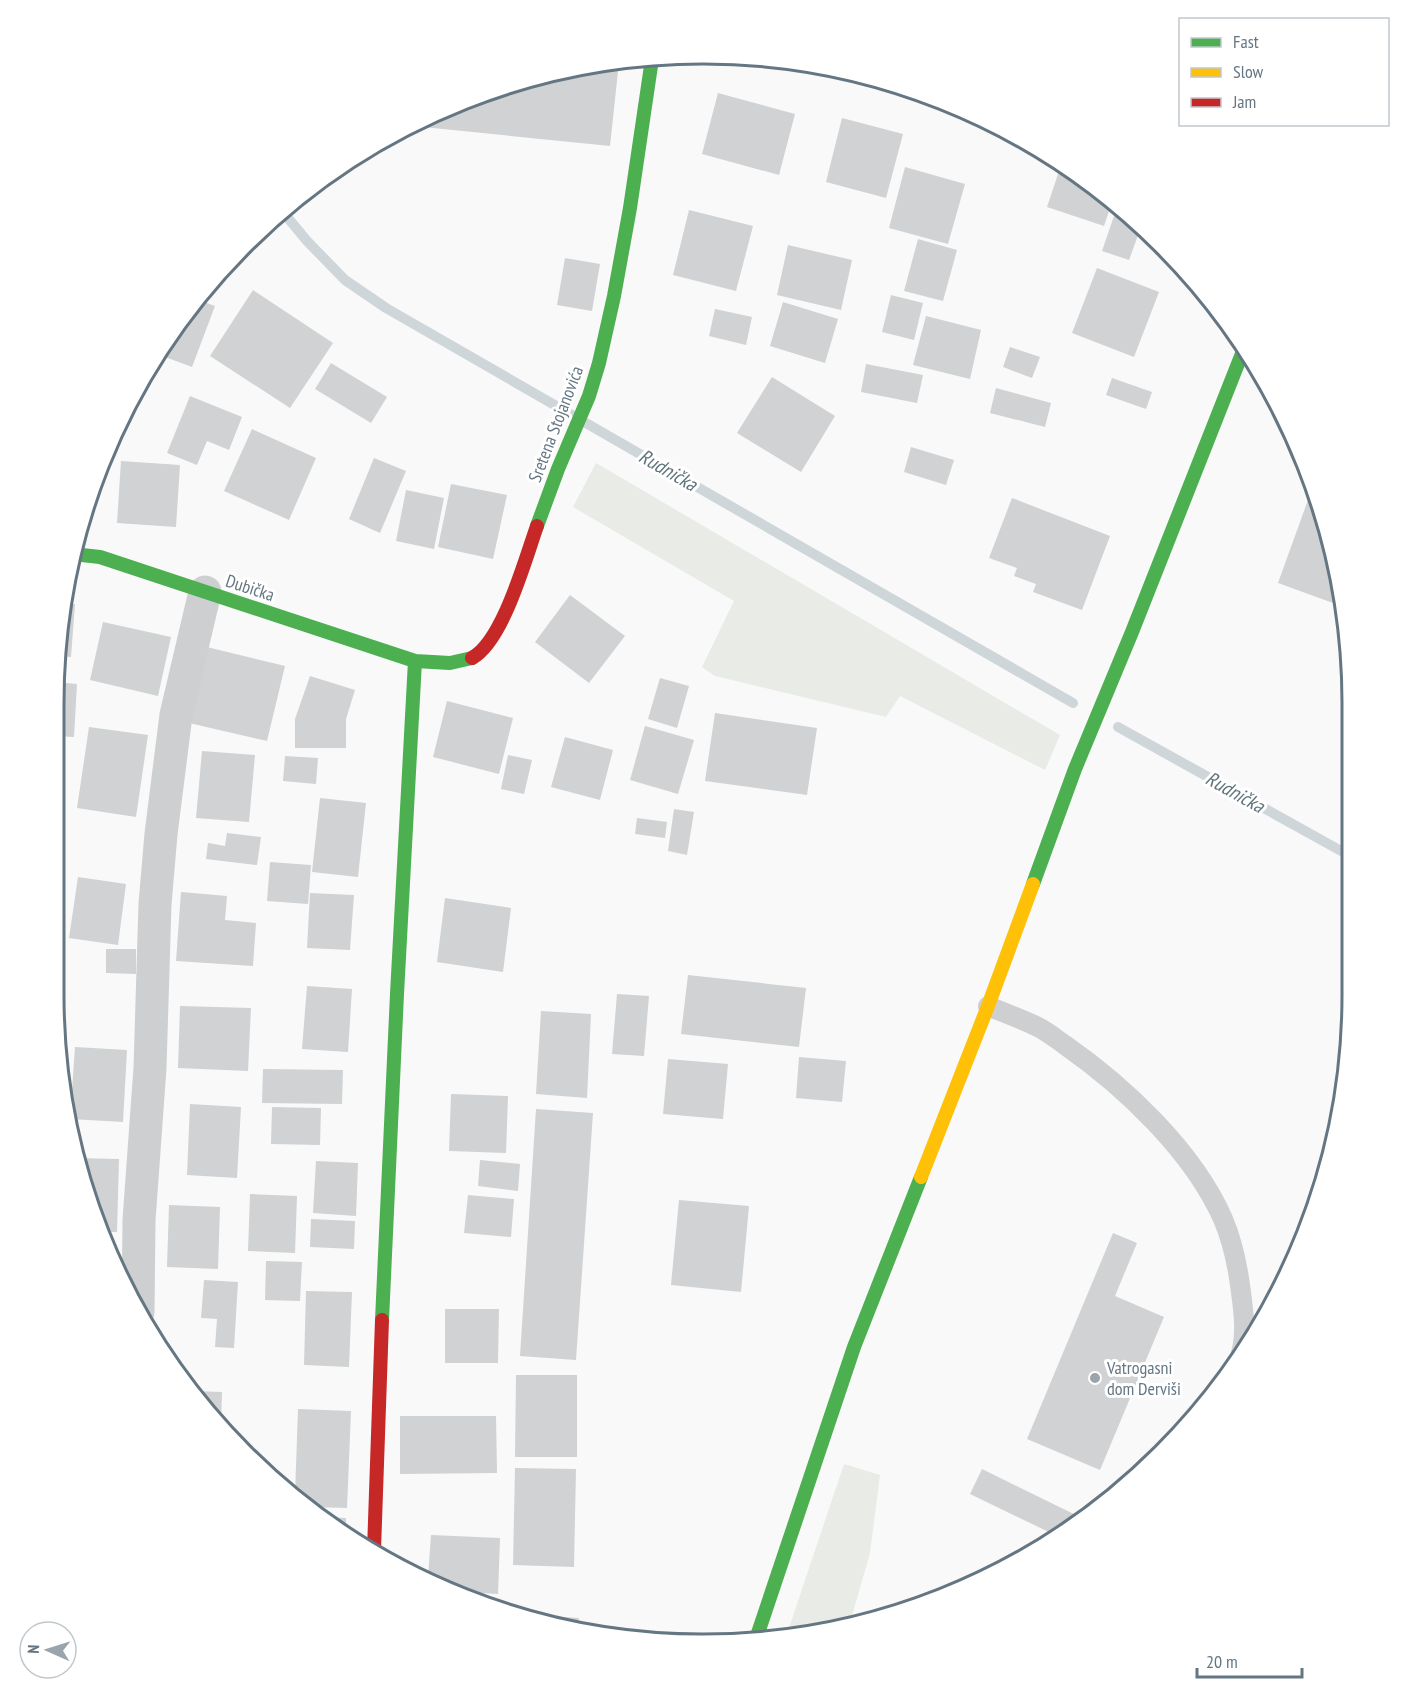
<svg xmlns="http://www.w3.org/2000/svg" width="1407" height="1698" font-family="'PT Sans Narrow',sans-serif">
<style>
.green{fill:#e8ebe6}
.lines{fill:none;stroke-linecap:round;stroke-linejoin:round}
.stream{stroke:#ced6d9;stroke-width:10}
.building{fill:#d0d2d3}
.lane{stroke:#cecfd0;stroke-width:20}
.street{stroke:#cecfd0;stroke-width:33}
.fast{stroke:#4caf50;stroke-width:14}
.slow{stroke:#ffc107;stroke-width:14}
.jam{stroke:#c62828;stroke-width:14}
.poi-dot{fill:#99a4ac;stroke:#fff;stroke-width:2}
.labels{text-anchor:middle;stroke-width:6;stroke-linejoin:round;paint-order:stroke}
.street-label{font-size:18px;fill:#657683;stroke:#fff}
.poi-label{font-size:18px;fill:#657683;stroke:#fff;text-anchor:start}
.water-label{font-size:20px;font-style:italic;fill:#60757c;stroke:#fff}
.rim{fill:none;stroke:#657683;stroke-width:3}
</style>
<rect width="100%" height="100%" fill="#f9f9f9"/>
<path class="green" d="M596 463 1060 735 1045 770 900 696 886 717 715 676 702 667 734 601 573 507Z
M844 1464 880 1475 870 1553 849 1626 830 1632 787 1634Z"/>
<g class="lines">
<path class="stream" d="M283 212 307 241 345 280 386 308 1073 703
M1118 727 1352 857"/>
</g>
<path class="building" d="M619 62 610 146 413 126 455 104 576 67Z
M718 93 795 114 779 175 702 154Z
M842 118 903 134 886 198 826 182Z
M1062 162 1112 202 1104 226 1047 207Z
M905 167 965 184 948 244 889 228Z
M689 210 753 226 736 291 673 275Z
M1116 210 1126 214 1141 227 1129 260 1102 251Z
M918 239 957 250 943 301 904 291Z
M788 245 852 260 841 310 777 295Z
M565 258 600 264 592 311 557 305Z
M1097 268 1159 292 1134 357 1072 333Z
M253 290 333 343 290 408 210 356Z
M891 295 923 303 914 340 882 332Z
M199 300 215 306 192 367 157 354 164 342Z
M783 302 838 319 825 363 770 346Z
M715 309 752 317 746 345 709 336Z
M926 316 981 330 970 379 913 365Z
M1010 347 1040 357 1032 378 1003 367Z
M331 363 387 397 371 423 315 389Z
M866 364 923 375 917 403 861 392Z
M772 377 835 416 801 472 737 433Z
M1112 378 1152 392 1146 409 1106 395Z
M996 388 1051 403 1045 427 990 413Z
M190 396 242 417 229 450 207 441 197 465 167 453Z
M252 429 316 458 289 520 224 491Z
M911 447 954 460 946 485 904 472Z
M374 458 406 471 380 533 349 519Z
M121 461 180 465 176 527 117 523Z
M451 484 507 495 493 559 438 547Z
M1313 486 1340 576 1344 607 1278 583Z
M406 490 444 498 434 549 396 541Z
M1012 498 1110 536 1082 610 1033 592 1036 584 1014 576 1017 568 989 558Z
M570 595 625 636 589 683 535 642Z
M65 603 75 604 71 657 56 656Z
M103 622 171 637 158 696 90 680Z
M207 647 285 666 267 741 189 723Z
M310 676 355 690 346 719V748H295V719Z
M660 678 689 686 677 728 648 719Z
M55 682 77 684 74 737 55 736Z
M447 701 513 718 499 774 433 757Z
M715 713 817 728 807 795 705 781Z
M645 726 694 740 678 794 630 780Z
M89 727 148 735 136 817 77 808Z
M565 737 613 750 600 800 551 787Z
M202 751 255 755 249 822 196 818Z
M508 755 532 760 524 794 501 789Z
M285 756 318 758 316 784 283 781Z
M320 798 366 803 358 877 312 872Z
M674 809 694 812 687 855 668 851Z
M637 818 667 822 665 838 635 834Z
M227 833 261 837 257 865 206 859 208 843 225 846Z
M55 856 64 858 56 904 54 903Z
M270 862 311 865 308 904 267 901Z
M78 877 126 884 118 945 69 938Z
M181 892 227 896 225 920 256 923 253 966 176 961Z
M310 893 354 895 350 950 307 948Z
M445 898 511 908 503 972 437 962Z
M106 949H136V974L106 973Z
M688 975 806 988 799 1047 681 1034Z
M307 986 352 989 348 1052 302 1049Z
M617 994 649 996 644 1056 612 1054Z
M180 1006 251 1008 248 1071 178 1068Z
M541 1011 591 1014 587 1098 536 1094Z
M75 1047 127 1050 123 1122 70 1119Z
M799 1057 846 1061 842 1102 796 1098Z
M668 1059 728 1064 723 1119 663 1114Z
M263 1069 343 1070 342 1104 262 1103Z
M451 1094 508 1096 506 1153 449 1151Z
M190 1104 241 1107 237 1178 187 1175Z
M272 1107 321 1108 320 1145 271 1144Z
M536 1109 593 1113 576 1360 520 1356Z
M75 1158 119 1159 117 1232H105Z
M480 1160 520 1164 518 1191 478 1186Z
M316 1161 358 1163 356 1216 313 1213Z
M250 1194 297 1196 295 1253 248 1251Z
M468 1195 514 1199 511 1237 464 1233Z
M679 1200 749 1206 741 1292 671 1285Z
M169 1205 220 1207 218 1269 167 1267Z
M311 1219 355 1221 354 1249 310 1247Z
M1113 1233 1137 1243 1115 1296 1164 1317 1100 1470 1027 1439Z
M266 1261 302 1262 300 1301 265 1300Z
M204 1280 238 1282 234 1348 215 1347 217 1319 201 1318Z
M306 1291 352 1292 349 1367 304 1365Z
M445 1309H499L498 1363H445Z
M516 1375H577V1457H515Z
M196 1391 222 1392 221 1424Z
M298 1409 351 1411 347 1508 309 1507 295 1495Z
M400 1416H496L497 1473 400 1474Z
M515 1468 576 1469 574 1567 513 1565Z
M982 1469 1084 1519 1055 1535 970 1494Z
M321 1517 346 1518V1536L343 1535Z
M431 1535 500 1538 498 1594 460 1592 428 1577Z
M529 1615 579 1618 578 1626 529 1616Z"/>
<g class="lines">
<path class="lane" d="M988 1006C1004 1013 1022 1019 1038 1027 1048 1032 1056 1039 1065 1045 1125 1087 1193 1151 1223 1219 1232 1240 1237 1263 1240 1285 1243 1307 1247 1332 1241 1353"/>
<path class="street" d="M138 1312 139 1220 150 1068 155 904 161 834 176 715 205 592"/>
<path class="fast" d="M537 526 558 469 589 396 599 363 614 296 630 208 652 59
M73 554 100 557 415 661 450 663 472 658
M1033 884 1075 769 1132 632 1245 346
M382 1320 397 994 415 661
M757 1636 854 1347 921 1177"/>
<path class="slow" d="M921 1177 988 1006 1033 884"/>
<path class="jam" d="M472 658C503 641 525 560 537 526
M374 1550 382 1320"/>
</g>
<circle class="poi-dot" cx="1095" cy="1378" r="6"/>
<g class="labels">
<g class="street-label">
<text transform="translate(556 424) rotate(-69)" y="6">Sretena Stojanovića</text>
<text transform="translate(250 588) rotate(18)" y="6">Dubička</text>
</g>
<g class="poi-label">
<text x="1107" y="1374">Vatrogasni<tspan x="1107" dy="21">dom Derviši</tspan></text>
</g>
<g class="water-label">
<text transform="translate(668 470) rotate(30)" y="7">Rudnička</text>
<text transform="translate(1235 792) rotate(29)" y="7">Rudnička</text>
</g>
</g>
<path d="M0 0H1407V1698H0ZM703 64H703A639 639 0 0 1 1342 703V995A639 639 0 0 1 703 1634H703A639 639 0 0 1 64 995V703A639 639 0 0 1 703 64Z" fill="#fff" fill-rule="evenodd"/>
<path class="rim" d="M703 64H703A639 639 0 0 1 1342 703V995A639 639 0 0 1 703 1634H703A639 639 0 0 1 64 995V703A639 639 0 0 1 703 64Z"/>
<rect x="1179" y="18" width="210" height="108" fill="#ffffff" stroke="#c1c8cd" stroke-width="1.5"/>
<rect x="1191" y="38" width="30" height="9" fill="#4caf50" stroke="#c1c8cd" stroke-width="1.5"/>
<text x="1233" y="48" font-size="18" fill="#657683">Fast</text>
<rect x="1191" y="68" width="30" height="9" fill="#ffc107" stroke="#c1c8cd" stroke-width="1.5"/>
<text x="1233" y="78" font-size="18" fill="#657683">Slow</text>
<rect x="1191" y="98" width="30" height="9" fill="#c62828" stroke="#c1c8cd" stroke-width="1.5"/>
<text x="1233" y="108" font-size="18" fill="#657683">Jam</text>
<g transform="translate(48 1650) rotate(273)"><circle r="28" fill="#ffffff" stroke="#c1c8cd" stroke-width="1.5"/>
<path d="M0-4.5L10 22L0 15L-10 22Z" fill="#99a4ac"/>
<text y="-9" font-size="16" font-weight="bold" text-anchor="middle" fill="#657683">N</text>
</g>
<path d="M1197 1668v9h105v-9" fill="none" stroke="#657683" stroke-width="3"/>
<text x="1206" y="1668" font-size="18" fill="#657683" stroke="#ffffff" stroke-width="4.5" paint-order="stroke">20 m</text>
</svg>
